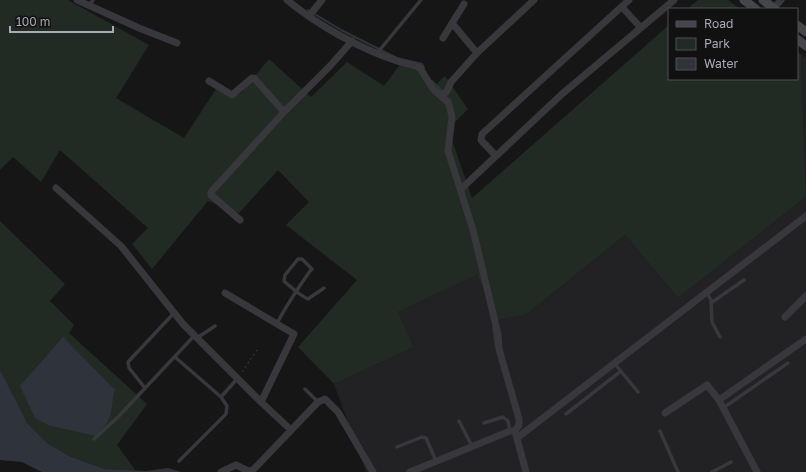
<svg xmlns="http://www.w3.org/2000/svg" width="806" height="472" font-family="'Golos Text',sans-serif">
<style>
.built{fill:#222224}
.green{fill:#222a24}
.water{fill:#2f343c}
.lines{fill:none;stroke-linecap:round;stroke-linejoin:round}
.stream{stroke:#2f343c;stroke-width:2}
.path{stroke:#3d3e43;stroke-width:1;stroke-dasharray:2 3;stroke-linecap:butt}
.service{stroke:#37373c;stroke-width:3.5}
.minor{stroke:#37373c;stroke-width:7}
.secondary{stroke:#45464c;stroke-width:9}
</style>
<rect width="100%" height="100%" fill="#161617"/>
<path class="built" d="M801 54 806 58V194Z
M806 197V472H366L334 384 414 347 398 312 477 275 497 320 526 315 625 235 678 298Z"/>
<path class="green" d="M0 0H68L149 45 116 98 184 138 218 86 240 94 269 59 311 97 347 62 384 86 404 59 419 71 432 88 445 76 468 109 454 123 452 140 472 198 669 25V79H797V52L801 54 806 197 678 298 625 235 526 315 497 320 477 275 398 312 414 347 334 384 298 347 357 280 286 225 309 202 278 170 239 213 208 201 152 269 132 244 148 228 60 150 41 182 13 157 0 170Z
M698 0H728L740 9H687Z
M0 221 65 284 50 301 74 325 69 333 147 404 117 445 136 471 105 469 69 456 47 443 27 423 13 397 0 370Z"/>
<path class="water" d="M63 337 115 390C111 401 113 415 106 424 104 428 99 432 95 436L48 425 35 418 20 386Z
M0 370 27 423 47 443 69 456 105 469 146 471 168 468 181 472H42L22 462 0 460Z"/>
<g class="lines">
<path class="stream" d="M308 10 341 30 397 58 422 64 424 68
M432 81 443 92
M493 327 496 347"/>
<path class="path" d="M242 372 257 350"/>
<path class="service" d="M89 6 93 0
M378 52 421 0
M707 293 711 300 712 322 720 337
M711 303 744 280
M277 323C287 305 298 288 310 271L312 269 302 259H298L285 275 284 281C291 287 299 295 308 299L324 288
M197 338 215 326
M175 357 221 397
M615 364 638 392
M145 388 129 368 128 362 174 313
M305 389 318 402
M723 408 788 363
M566 414 621 371
M459 421 472 446
M484 423 503 417 508 421 510 431
M660 431 678 472
M94 439 118 417 194 336
M397 447 422 437 426 438 436 461
M179 461 226 414 227 406 221 397 237 379
M712 472 731 462"/>
<path class="minor" d="M77 0 139 28 177 43
M287 0C319 26 360 49 400 62 407 64 414 65 420 68L433 89 448 102 450 108 452 117 448 151 473 230 498 334 499 349 519 419V425L515 431
M622 7 641 28
M774 8 781 0
M309 16 322 0
M452 23 477 53 534 0
M443 38 464 4
M209 81 232 95 252 78H254L284 112 330 66 352 41
M442 96 447 91 451 82 477 53
M496 156 481 140 482 134 629 0
M56 188 121 246 183 324 261 402
M461 189 562 94 674 0
M240 220 211 195V192L284 112
M225 293 294 334 261 402 291 430
M785 317 806 296
M719 400 806 339
M665 413 707 385 719 400 757 472
M517 438 806 216
M221 472 236 465 248 471 253 470 318 402 325 399 338 412 373 472
M410 472 510 431H515L526 472"/>
<path class="secondary" d="M744 0 756 9
M763 0 775 9
M797 25 806 32
M797 39 806 46"/>
</g>
<rect x="668" y="8" width="130" height="72" fill="#111112" stroke="#4e4e54"/>
<rect x="676" y="21" width="20" height="6" fill="#45464c" stroke="#4e4e54"/>
<text x="704" y="28" font-size="12" fill="#a9aab6">Road</text>
<rect x="676" y="38" width="20" height="12" fill="#222a24" stroke="#4e4e54"/>
<text x="704" y="48" font-size="12" fill="#a9aab6">Park</text>
<rect x="676" y="58" width="20" height="12" fill="#2f343c" stroke="#4e4e54"/>
<text x="704" y="68" font-size="12" fill="#a9aab6">Water</text>
<path d="M10 26v6h103v-6" fill="none" stroke="#a9aab6" stroke-width="2"/>
<text x="16" y="26" font-size="12" fill="#a9aab6" stroke="#111112" stroke-width="3" paint-order="stroke">100 m</text>
</svg>
